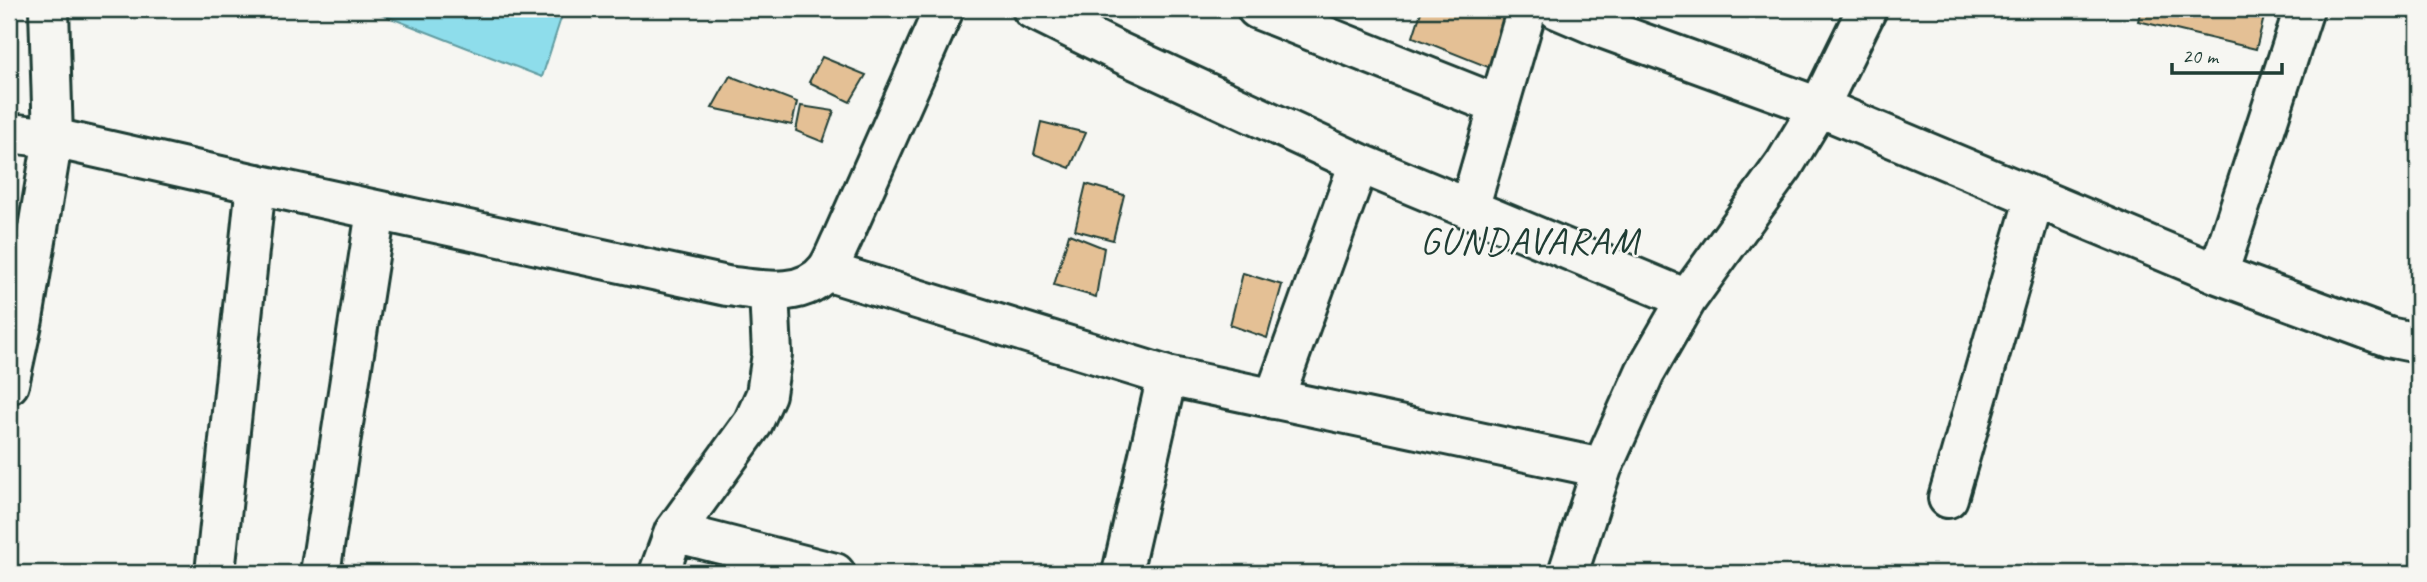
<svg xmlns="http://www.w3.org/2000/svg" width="2427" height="582" font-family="Caveat,sans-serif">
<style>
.water{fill:#8eddeb;stroke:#629da2;stroke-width:2}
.building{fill:#e4c095;stroke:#1f3d34;stroke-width:2}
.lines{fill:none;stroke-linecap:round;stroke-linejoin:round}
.minor-casing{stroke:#1f3d34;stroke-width:44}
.major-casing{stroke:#1f3d34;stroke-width:44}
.minor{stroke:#f6f6f2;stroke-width:38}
.major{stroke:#f6f6f2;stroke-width:38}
.labels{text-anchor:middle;stroke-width:5;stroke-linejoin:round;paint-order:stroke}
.quarter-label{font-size:38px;letter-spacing:2px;fill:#1f3d34;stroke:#f6f6f2}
</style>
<rect width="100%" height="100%" fill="#f6f6f2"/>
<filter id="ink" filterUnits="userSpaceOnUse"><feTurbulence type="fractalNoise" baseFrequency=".0143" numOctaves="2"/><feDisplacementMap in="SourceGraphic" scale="14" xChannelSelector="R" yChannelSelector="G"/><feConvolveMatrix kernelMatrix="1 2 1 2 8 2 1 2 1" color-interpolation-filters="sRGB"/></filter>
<g filter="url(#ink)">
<path class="water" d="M368 9H564L542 77Z"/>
<path class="building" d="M1422 9H1511L1498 71 1413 37Z
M2141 9H2266L2256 49 2138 21Z
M822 57 866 75 850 102 809 82Z
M730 76 797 102 792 125 712 108Z
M801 106 834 111 823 142 796 131Z
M1041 122 1086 133 1070 168 1034 154Z
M1086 184 1124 195 1113 240 1075 230Z
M1069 234 1104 248 1096 297 1054 285Z
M1243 273 1282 285 1267 338 1230 325Z"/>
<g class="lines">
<g class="minor-casing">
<path id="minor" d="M1032 9 1121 53 1359 163 1687 299
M1257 9 1498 105
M1557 9 1604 29 1819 107 2218 274 2388 337 2418 343
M1469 209 1527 9
M826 271 1167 376 1602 468
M2218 274 2304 9
M9 384 23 319 53 138 49 9
M1274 399 1359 163
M1948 498 2035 197
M674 532 835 573
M215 573 256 184
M320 573 376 211
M659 573 674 532 753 423 766 394 772 354 769 291
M1122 573 1167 376
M1568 573 1602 468 1645 372 1687 299 1784 165 1819 107 1867 9"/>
</g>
<g class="major-casing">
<path id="major" d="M9 133 53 138 256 184 727 286C759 290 804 300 827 269 833 261 837 249 842 239L944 9"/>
</g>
<use href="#minor" class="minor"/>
<use href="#major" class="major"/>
</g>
</g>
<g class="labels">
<g class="quarter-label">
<text x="1530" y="253">GUNDAVARAM</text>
</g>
</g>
<rect width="2427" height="582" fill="none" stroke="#f6f6f2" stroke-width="35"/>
<rect x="18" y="18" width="2392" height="547" fill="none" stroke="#1f3d34" stroke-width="2.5" filter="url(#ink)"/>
<path d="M2172 63v10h110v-10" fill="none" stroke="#1f3d34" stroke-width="3.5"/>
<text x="2182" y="63" font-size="21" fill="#1f3d34" stroke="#f6f6f2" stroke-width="5" paint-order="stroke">20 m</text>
</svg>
